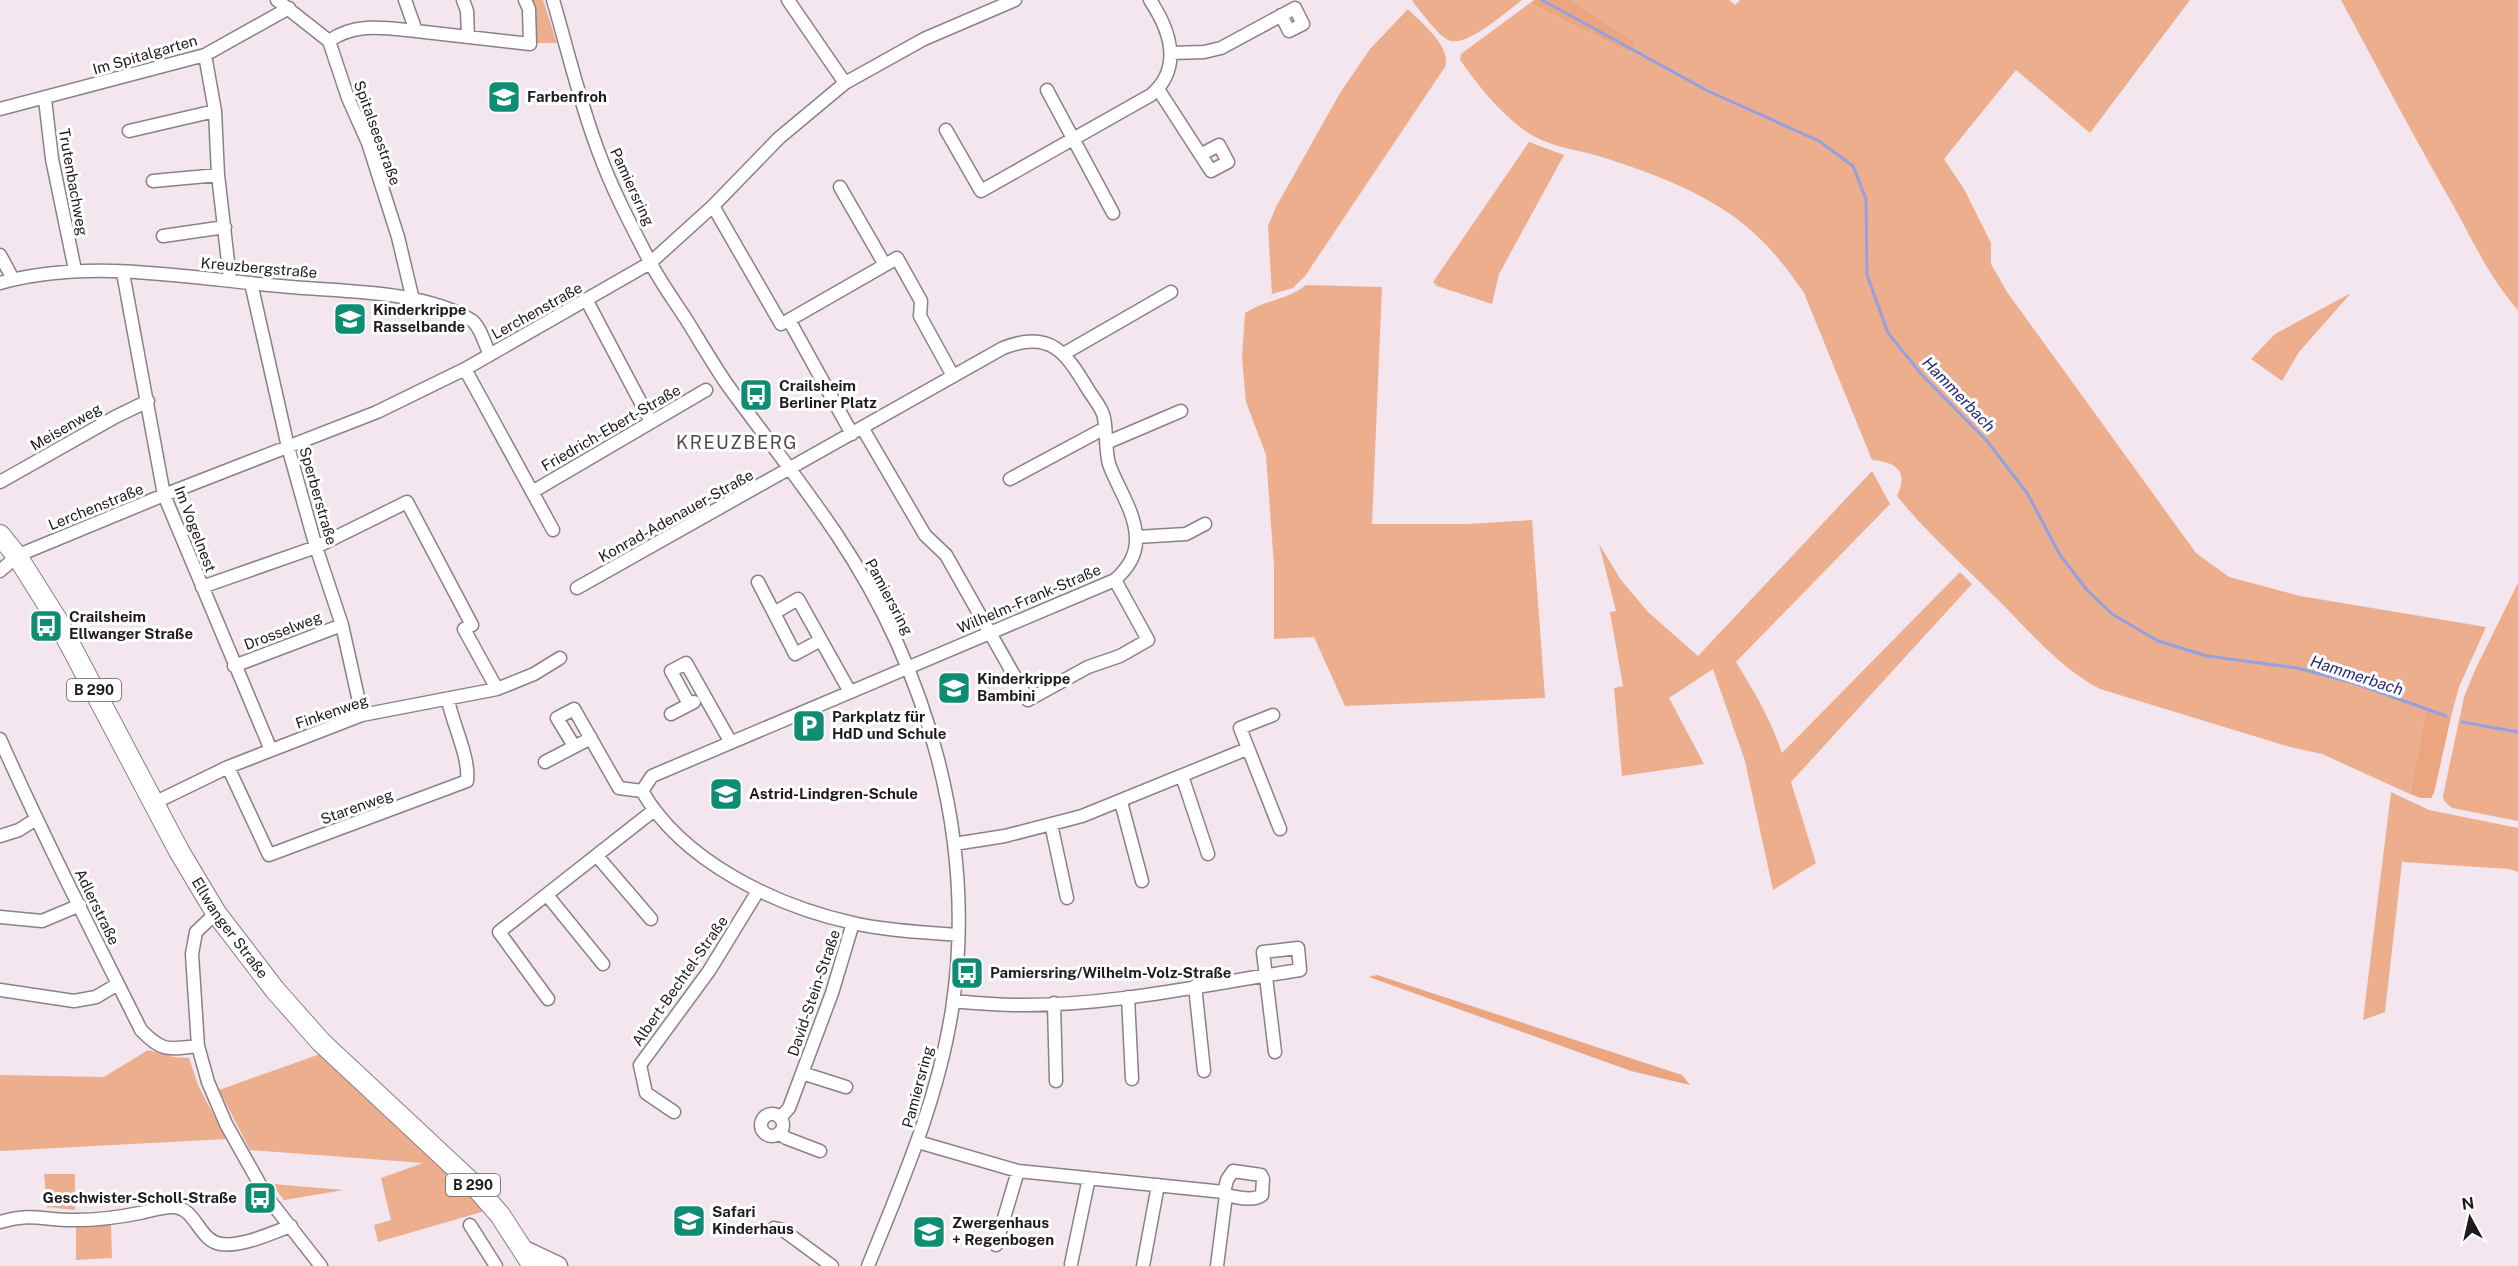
<svg xmlns="http://www.w3.org/2000/svg" width="2518" height="1266" font-family="'Public Sans',sans-serif">
<style>
.green{fill:#ecae8d}
.forest{fill:#eba57f}
.lines{fill:none;stroke-linecap:round;stroke-linejoin:round}
.stream{stroke:#93a1e3;stroke-width:3}
.street-casing{stroke:#8c8087;stroke-width:15}
.secondary-casing{stroke:#8c8087;stroke-width:21}
.primary-casing{stroke:#8c8087;stroke-width:22}
.street{stroke:#fff;stroke-width:12}
.secondary{stroke:#fff;stroke-width:18}
.primary{stroke:#fff;stroke-width:20}
.labels{text-anchor:middle;stroke-width:6;stroke-linejoin:round;paint-order:stroke}
.shield{fill:#fff;stroke:#625f61;stroke-width:1.5}
.shield-label{font-size:14px;font-weight:bold;fill:#1f1a1d}
.street-label{font-size:15px;fill:#1f1a1d;stroke:#fff}
.poi-label{font-size:15px;font-weight:bold;fill:#1f1a1d;stroke:#fff;text-anchor:start}
.water-label{font-size:16px;font-style:italic;fill:#252975;stroke:#fff}
.quarter-label{font-size:18px;letter-spacing:1.5px;fill:#51474d;stroke:#fff}
</style>
<rect width="100%" height="100%" fill="#f3e6ee"/>
<path class="green" d="M528 0H543L557 43H534Z
M1414 0H1522C1507 11 1470 45 1451 41 1440 39 1420 10 1412 1Z
M1571 0H1729L1735 5 1740 0H2190L2090 133 2016 70 1944 159 1964 189 1991 243V264L2007 292 2196 553 2229 577 2300 596 2486 627 2459 687 2451 717 2426 712 2410 794 2322 754 2290 747 2100 689C2058 667 2026 627 1993 595 1960 562 1926 532 1897 496 1909 471 1896 462 1872 460L1804 293C1786 266 1764 239 1737 219 1700 191 1649 172 1605 158 1578 149 1549 148 1524 130 1499 112 1478 85 1460 60L1461 54 1530 3 1629 53 1636 42Z
M2341 0H2518V310C2490 279 2473 241 2453 205 2414 137 2378 69 2341 0Z
M1408 9C1421 23 1452 46 1445 67L1305 276 1293 288 1272 294 1268 226 1276 207 1340 93 1370 49Z
M1529 142 1564 155 1499 274 1492 304 1437 286 1433 282Z
M1306 285 1382 287 1372 524H1468L1532 520 1545 698 1345 706 1314 637 1274 639V566L1266 455 1246 402 1242 358 1245 313C1264 300 1288 300 1306 285Z
M2351 293 2299 352 2282 381 2251 359 2275 334Z
M1872 471 1890 504 1736 662C1755 693 1770 718 1782 753L1960 572 1972 584 1791 782 1816 863 1773 890 1745 761 1713 669 1669 698 1704 764 1622 776 1614 688 1623 686 1610 612 1616 611 1599 544 1621 580 1648 612 1698 656Z
M2518 583V821L2452 808 2444 801 2443 796 2464 697 2475 670Z
M2391 792 2429 810 2518 828V872L2509 869 2402 862 2385 1012 2363 1020Z
M148 1050 174 1057 189 1058 198 1085 226 1139 0 1151V1075L104 1077Z
M323 1053 448 1170 485 1211 378 1242 374 1225 391 1220 381 1178 423 1163 250 1150 219 1090Z
M44 1174H75V1210L47 1207Z
M272 1184 344 1190 284 1200Z
M111 1225 112 1258 76 1260V1227Z"/>
<path class="forest" d="M1534 0H1571L1636 42 1629 53 1530 3Z
M2426 711 2451 717 2434 793 2431 798H2421L2410 794Z
M1377 975 1682 1075 1690 1085 1631 1071 1369 977Z"/>
<g class="lines">
<path class="stream" d="M1542 0 1708 91 1819 141 1853 166 1866 199 1867 275 1888 333 1922 375 1987 441 2027 493 2060 555 2087 590 2112 614 2158 641 2207 656 2297 668 2354 683 2446 716
M2462 722 2518 732"/>
<g class="street-casing">
<path id="street" d="M277 0 329 41 348 98 368 143 398 237 413 300
M405 0 416 31 530 44 529 9 525 0
M463 0 467 11 468 37
M553 0C568 51 580 104 599 153 612 189 631 225 649 260 659 280 673 299 686 319 699 340 712 362 726 383 763 434 802 483 837 535 928 671 976 839 953 1003 940 1095 903 1180 868 1266
M788 0 845 83
M329 41C355 22 386 28 416 31
M1171 53 1204 52 1221 48 1295 8 1303 24 1289 31 1281 15
M205 55 215 111 218 175 230 279
M1158 89 1211 171 1228 162 1219 145 1202 154
M1047 90 1113 213
M45 99 52 159 75 270
M0 109 205 55 289 8
M946 130 981 191 1151 95C1183 68 1170 30 1150 0
M129 131 215 111
M153 181 218 175
M840 187 885 265 897 258 921 301 920 316 953 376
M713 206 781 324 789 320 852 434
M163 236 225 227
M0 255 13 279
M123 273 164 495 271 750
M0 283C90 258 189 278 280 286 336 292 422 289 471 320 480 325 485 345 490 355
M251 283 288 447 316 547 342 625 362 715
M587 301 651 422
M789 320 885 265
M1065 353 1171 292
M465 369 553 530
M863 429 925 535 946 555 1028 700 1088 667 1120 656 1148 640 1115 580
M1106 443 1181 411
M1010 479 1105 428
M0 482 115 417 148 401
M532 492 706 390
M1136 537 1186 534 1205 524
M0 571 17 556 26 552 164 495 377 412 465 369 650 263 713 206 779 138 845 83 924 39 1015 0
M758 582 774 613 798 599 850 692
M202 587 316 547 407 502 472 625 464 629 497 689
M577 588 1003 348C1051 329 1066 353 1089 391 1094 399 1103 409 1104 418 1107 433 1105 449 1109 464 1117 487 1135 511 1136 537 1137 555 1128 568 1115 580L652 776 642 791C683 862 776 906 853 923 887 931 923 932 957 935
M774 613 795 654 821 640
M234 666 342 625
M689 704 671 671 686 663 730 741
M671 714 694 702
M1273 715 1240 728 1280 829
M0 739C44 838 93 934 141 1030 163 1053 169 1049 198 1046
M574 746 557 718 574 709 619 788 642 791
M545 762 591 738
M228 767 269 855 467 781C470 758 453 725 448 700
M1182 776 1208 854
M1121 802 1142 881
M154 803 228 767 362 715 497 689 534 674 560 658
M1051 824 1067 898
M0 836 19 830 36 819
M954 844 1005 836 1082 816 1247 749
M597 856 651 919
M547 895 603 964
M216 913 196 932 192 954 198 1046 208 1082 226 1124 267 1197 321 1266
M0 917 42 921 80 905
M1195 986 1204 1071
M0 990 74 1001 96 997 118 984
M1128 997 1132 1079
M548 999 499 932 653 811
M953 1001C975 1003 996 1005 1018 1005 1112 1006 1207 984 1300 970L1298 948 1263 952 1275 1052
M1054 1003 1056 1081
M802 1073 846 1087
M674 1112 646 1093 640 1065 709 971 758 891
M761 1125a11 11 0 1 1 22 0a11 11 0 1 1-22 0Z
M780 1118 789 1108 832 993 853 923
M779 1133 786 1138 820 1151
M918 1142 1018 1171 1224 1192 1226 1195C1236 1197 1253 1202 1262 1195L1263 1179 1261 1175 1233 1171 1227 1180 1224 1192
M0 1222C35 1212 44 1221 77 1220 97 1220 120 1217 140 1213 150 1211 161 1207 172 1207 196 1206 198 1241 221 1244 243 1247 271 1233 291 1226
M470 1225 496 1266
M774 1228 783 1230 832 1266
M996 1245 1018 1171
M1071 1264 1089 1178
M1143 1266 1158 1185
M1217 1266 1226 1195"/>
</g>
<g class="secondary-casing">
<path id="secondary" d="M524 1250 558 1266"/>
</g>
<g class="primary-casing">
<g id="primary">
<path id="s1" d="M0 535 17 556 56 618 179 851 216 913 275 990 321 1042 473 1184 500 1215 533 1266"/>
</g>
</g>
<use href="#street" class="street"/>
<use href="#secondary" class="secondary"/>
<use href="#primary" class="primary"/>
</g>
<defs>
<g id="school-square" transform="scale(1.725)"><rect x="-9" y="-9" width="18" height="18" rx="4" fill="#0f8d73" stroke="#fff"/><path d="M0-5L7-2L0 1L-7-2ZM-4 1L0 2.5L4 1V4Q0 6-4 4Z" fill="#fff"/></g>
<g id="bus-square" transform="scale(1.725)"><rect x="-9" y="-9" width="18" height="18" rx="4" fill="#0f8d73" stroke="#fff"/><path d="M-5-6H5V4H4V6H2V4H-2V6H-4V4H-5ZM-3.5-4V0h7V-4ZM-3.5 1.2v1.5H-2V1.2ZM2 1.2v1.5H3.5V1.2Z" fill="#fff"/></g>
<g id="parking-square" transform="scale(1.725)"><rect x="-9" y="-9" width="18" height="18" rx="4" fill="#0f8d73" stroke="#fff"/><path d="M-3.5-5.5H1a3.5 3.5 0 0 1 0 7H-1V5.5H-3.5ZM-1-3.4V-.6H.8a1.4 1.4 0 0 0 0-2.8Z" fill="#fff"/></g>
</defs>
<g fill-rule="evenodd">
<use href="#school-square" x="504" y="97"/>
<use href="#school-square" x="350" y="319"/>
<use href="#bus-square" x="756" y="395"/>
<use href="#bus-square" x="46" y="626"/>
<use href="#school-square" x="954" y="688"/>
<use href="#parking-square" x="809" y="726"/>
<use href="#school-square" x="726" y="794"/>
<use href="#bus-square" x="967" y="973"/>
<use href="#bus-square" x="260" y="1198"/>
<use href="#school-square" x="689" y="1221"/>
<use href="#school-square" x="929" y="1232"/>
</g>
<g class="labels">
<g class="shield">
<rect x="67" y="679" width="54" height="22" rx="4.5"/>
<rect x="446" y="1174" width="54" height="22" rx="4.5"/>
</g>
<g class="shield-label">
<text x="94" y="695">B 290</text>
<text x="473" y="1190">B 290</text>
</g>
<g class="street-label">
<text transform="translate(145 55) rotate(-16)" y="5">Im Spitalgarten</text>
<text transform="translate(377 133) rotate(70)" y="5">Spitalseestraße</text>
<text transform="translate(73 182) rotate(80)" y="5">Trutenbachweg</text>
<text transform="translate(632 187) rotate(65)" y="5">Pamiersring</text>
<text transform="translate(259 268) rotate(5)" y="5">Kreuzbergstraße</text>
<text transform="translate(537 311) rotate(-29)" y="5">Lerchenstraße</text>
<text transform="translate(66 427) rotate(-30)" y="5">Meisenweg</text>
<text transform="translate(611 428) rotate(-30)" y="5">Friedrich-Ebert-Straße</text>
<text transform="translate(318 496) rotate(74)" y="5">Sperberstraße</text>
<text transform="translate(96 507) rotate(-22)" y="5">Lerchenstraße</text>
<text transform="translate(676 516) rotate(-29)" y="5">Konrad-Adenauer-Straße</text>
<text transform="translate(195 529) rotate(69)" y="5">Im Vogelnest</text>
<text transform="translate(889 597) rotate(62)" y="5">Pamiersring</text>
<text transform="translate(1029 599) rotate(-23)" y="5">Wilhelm-Frank-Straße</text>
<text transform="translate(283 631) rotate(-21)" y="5">Drosselweg</text>
<text transform="translate(332 712) rotate(-19)" y="5">Finkenweg</text>
<text transform="translate(357 807) rotate(-20)" y="5">Starenweg</text>
<text transform="translate(97 907) rotate(64)" y="5">Adlerstraße</text>
<text dy="5" stroke="none"><textPath href="#s1" startOffset="456">Ellwanger Straße</textPath></text>
<text transform="translate(680 981) rotate(-55)" y="5">Albert-Bechtel-Straße</text>
<text transform="translate(814 993) rotate(-71)" y="5">David-Stein-Straße</text>
<text transform="translate(918 1087) rotate(-75)" y="5">Pamiersring</text>
</g>
<g class="poi-label">
<text x="527" y="102">Farbenfroh</text>
<text x="373" y="315">Kinderkrippe<tspan x="373" dy="17">Rasselbande</tspan></text>
<text x="779" y="391">Crailsheim<tspan x="779" dy="17">Berliner Platz</tspan></text>
<text x="69" y="622">Crailsheim<tspan x="69" dy="17">Ellwanger Straße</tspan></text>
<text x="977" y="684">Kinderkrippe<tspan x="977" dy="17">Bambini</tspan></text>
<text x="832" y="722">Parkplatz für<tspan x="832" dy="17">HdD und Schule</tspan></text>
<text x="749" y="799">Astrid-Lindgren-Schule</text>
<text x="990" y="978">Pamiersring/Wilhelm-Volz-Straße</text>
<text x="237" y="1203" text-anchor="end">Geschwister-Scholl-Straße</text>
<text x="712" y="1217">Safari<tspan x="712" dy="17">Kinderhaus</tspan></text>
<text x="952" y="1228">Zwergenhaus<tspan x="952" dy="17">+ Regenbogen</tspan></text>
</g>
<g class="water-label">
<text transform="translate(1959 394) rotate(46)" y="6">Hammerbach</text>
<text transform="translate(2357 675) rotate(18)" y="6">Hammerbach</text>
</g>
<g class="quarter-label">
<text x="737" y="449">KREUZBERG</text>
</g>
</g>
<g transform="translate(2470 1218) rotate(352)" stroke="#ffffff" stroke-width="4.5" paint-order="stroke">
<path d="M0-4.5L10 22L0 15L-10 22Z" fill="#1f1a1d"/>
<text y="-9" font-size="16" font-weight="bold" text-anchor="middle" fill="#1f1a1d">N</text>
</g>
</svg>
